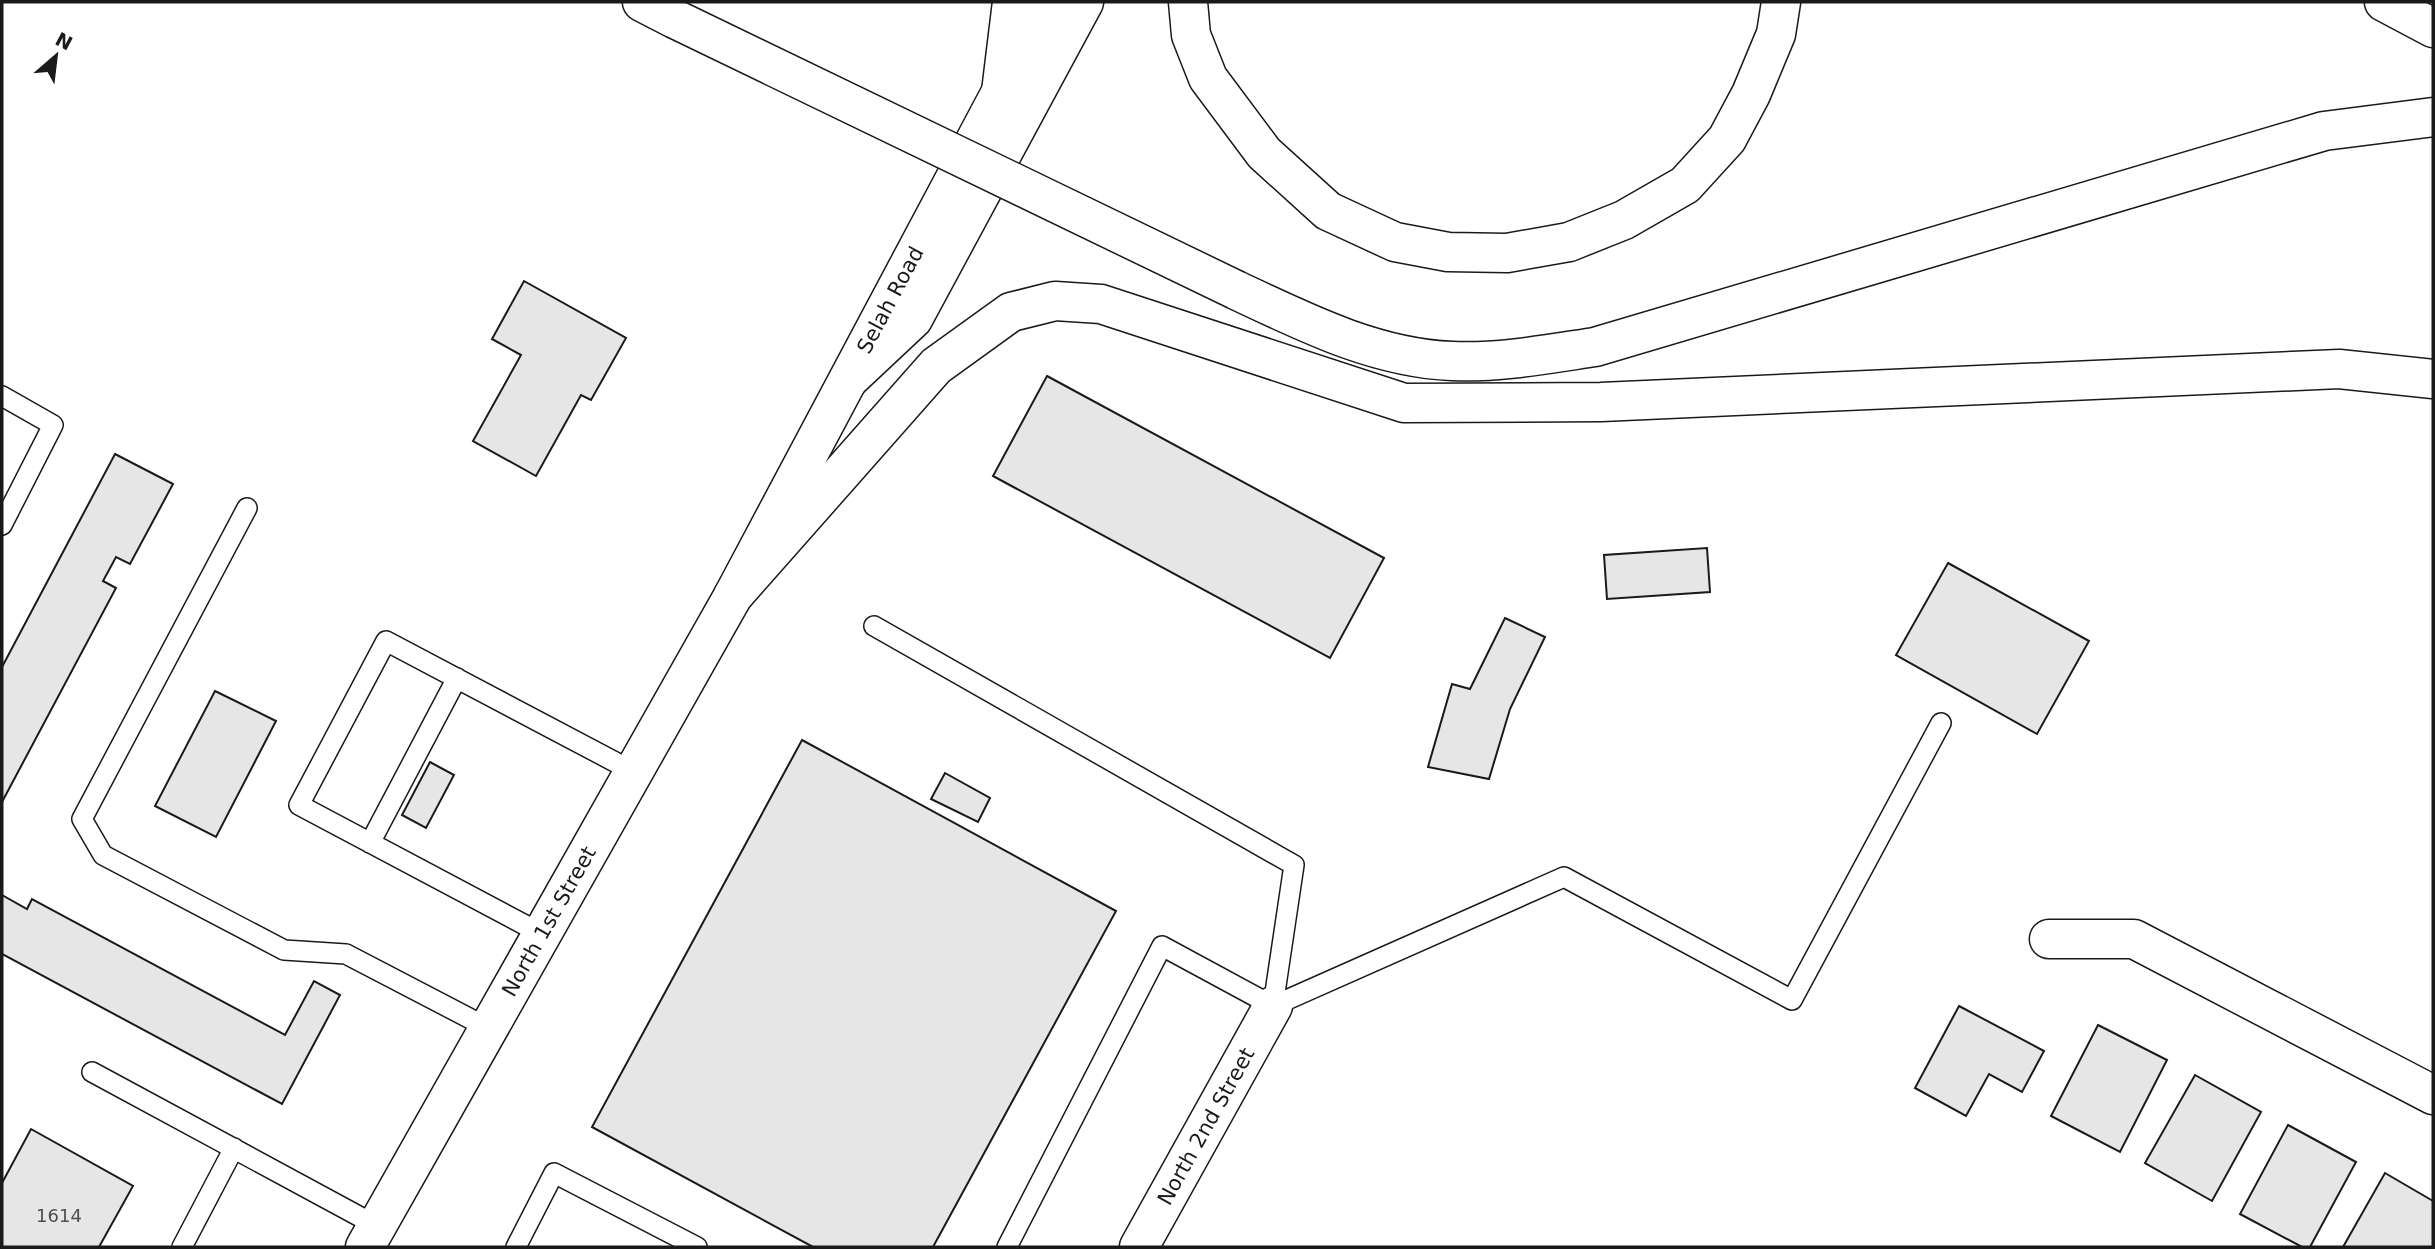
<svg xmlns="http://www.w3.org/2000/svg" width="2435" height="1249" font-family="'DejaVu Sans',sans-serif">
<style>
.building{fill:#e6e6e6;stroke:#1a1a1a;stroke-width:2}
.lines{fill:none;stroke-linecap:round;stroke-linejoin:round}
.service-casing{stroke:#1a1a1a;stroke-width:22}
.minor-casing{stroke:#1a1a1a;stroke-width:41}
.secondary-casing{stroke:#1a1a1a;stroke-width:41}
.motorway-casing{stroke:#1a1a1a;stroke-width:41}
.service{stroke:#fff;stroke-width:19}
.minor{stroke:#fff;stroke-width:38}
.secondary{stroke:#fff;stroke-width:38}
.motorway{stroke:#fff;stroke-width:38}
.motorway-bridge-casing{stroke:#1a1a1a;stroke-width:41;stroke-linecap:butt}
.motorway-bridge{stroke:#fff;stroke-width:38}
.labels{text-anchor:middle;stroke-width:5;stroke-linejoin:round;paint-order:stroke}
.number-label{font-size:18px;fill:#4d4d4d}
.street-label{font-size:21px;fill:#1a1a1a;stroke:#fff}
</style>
<rect width="100%" height="100%" fill="#fff"/>
<path class="building" d="M524 281 626 338 591 400 581 395 536 476 473 441 521 355 492 339Z
M1047 376 1384 558 1330 658 993 476Z
M115 454 173 484 130 564 116 557 103 581 116 588 2 802V667Z
M1707 548 1710 592 1607 599 1604 555Z
M1948 563 2089 641 2037 734 1896 655Z
M1505 618 1545 637 1510 709 1489 779 1428 767 1452 684 1470 689Z
M215 691 276 721 216 837 155 806Z
M802 740 1116 911 933 1247H813L592 1127Z
M430 762 454 775 426 828 402 815Z
M945 773 990 798 978 822 931 799Z
M2 895 27 909 32 899 285 1035 314 981 340 995 282 1104 2 954Z
M1959 1006 2044 1051 2022 1092 1989 1074 1966 1116 1915 1088Z
M2098 1025 2167 1060 2120 1152 2051 1116Z
M2195 1075 2261 1112 2212 1201 2145 1163Z
M2288 1125 2356 1162 2310 1247H2302L2240 1214Z
M31 1129 133 1186 99 1247H2V1183Z
M2385 1173 2433 1201V1247H2343Z"/>
<g class="lines">
<g class="service-casing">
<path id="service" d="M2 396 53 425 2 525
M247 508 82 819 103 855 284 950 346 954 490 1029
M874 626 1294 865 1273 1006 1564 877 1792 1000 1941 723
M370 843 457 678
M542 934 299 805 386 641 634 772
M92 1072 377 1226
M182 1247 234 1148
M516 1247 554 1173 697 1247
M1007 1247 1162 946 1273 1006"/>
</g>
<g class="minor-casing">
<g id="minor">
<path d="M2049 939H2134L2433 1095"/>
<path id="s1" d="M1139 1247 1273 1006"/>
</g>
</g>
<g class="secondary-casing">
<g id="secondary">
<path id="s2" d="M365 1247 733 596 1001 92 1047 2"/>
</g>
</g>
<g class="motorway-casing">
<path id="motorway" d="M642 2 675 19
M1188 2 1191 35 1208 78 1264 153 1328 211 1395 242 1448 252 1507 253 1569 242 1624 220 1685 185 1727 139 1751 94 1776 34 1781 2
M2384 2 2433 28
M1001 92 1012 2
M1236 290C1304 322 1375 358 1452 361 1500 363 1548 354 1595 347L2324 131 2433 117
M849 379 913 319 1084 2
M733 596 936 366 1011 312 1055 301 1101 304 1404 403 1601 402 2339 369 2433 379"/>
</g>
<use href="#service" class="service"/>
<use href="#minor" class="minor"/>
<use href="#secondary" class="secondary"/>
<use href="#motorway" class="motorway"/>
<g class="motorway-bridge-casing">
<path id="motorway-bridge" d="M675 19 1236 290"/>
</g>
<use href="#motorway-bridge" class="motorway-bridge"/>
</g>
<g class="labels">
<g class="number-label">
<text x="59" y="1222">1614</text>
</g>
<g class="street-label">
<text dy="7" stroke="none"><textPath href="#s2" startOffset="1083">Selah Road</textPath></text>
<text dy="7" stroke="none"><textPath href="#s2" startOffset="374">North 1st Street</textPath></text>
<text dy="7" stroke="none"><textPath href="#s1" startOffset="138">North 2nd Street</textPath></text>
</g>
</g>
<rect width="2435" height="1249" fill="none" stroke="#1a1a1a" stroke-width="7"/>
<g transform="translate(56 56) rotate(28)" stroke="#ffffff" stroke-width="5" paint-order="stroke">
<path d="M0-5L12 26L0 18L-12 26Z" fill="#1a1a1a"/>
<text y="-10" font-size="19" font-weight="bold" text-anchor="middle" fill="#1a1a1a">N</text>
</g>
</svg>
